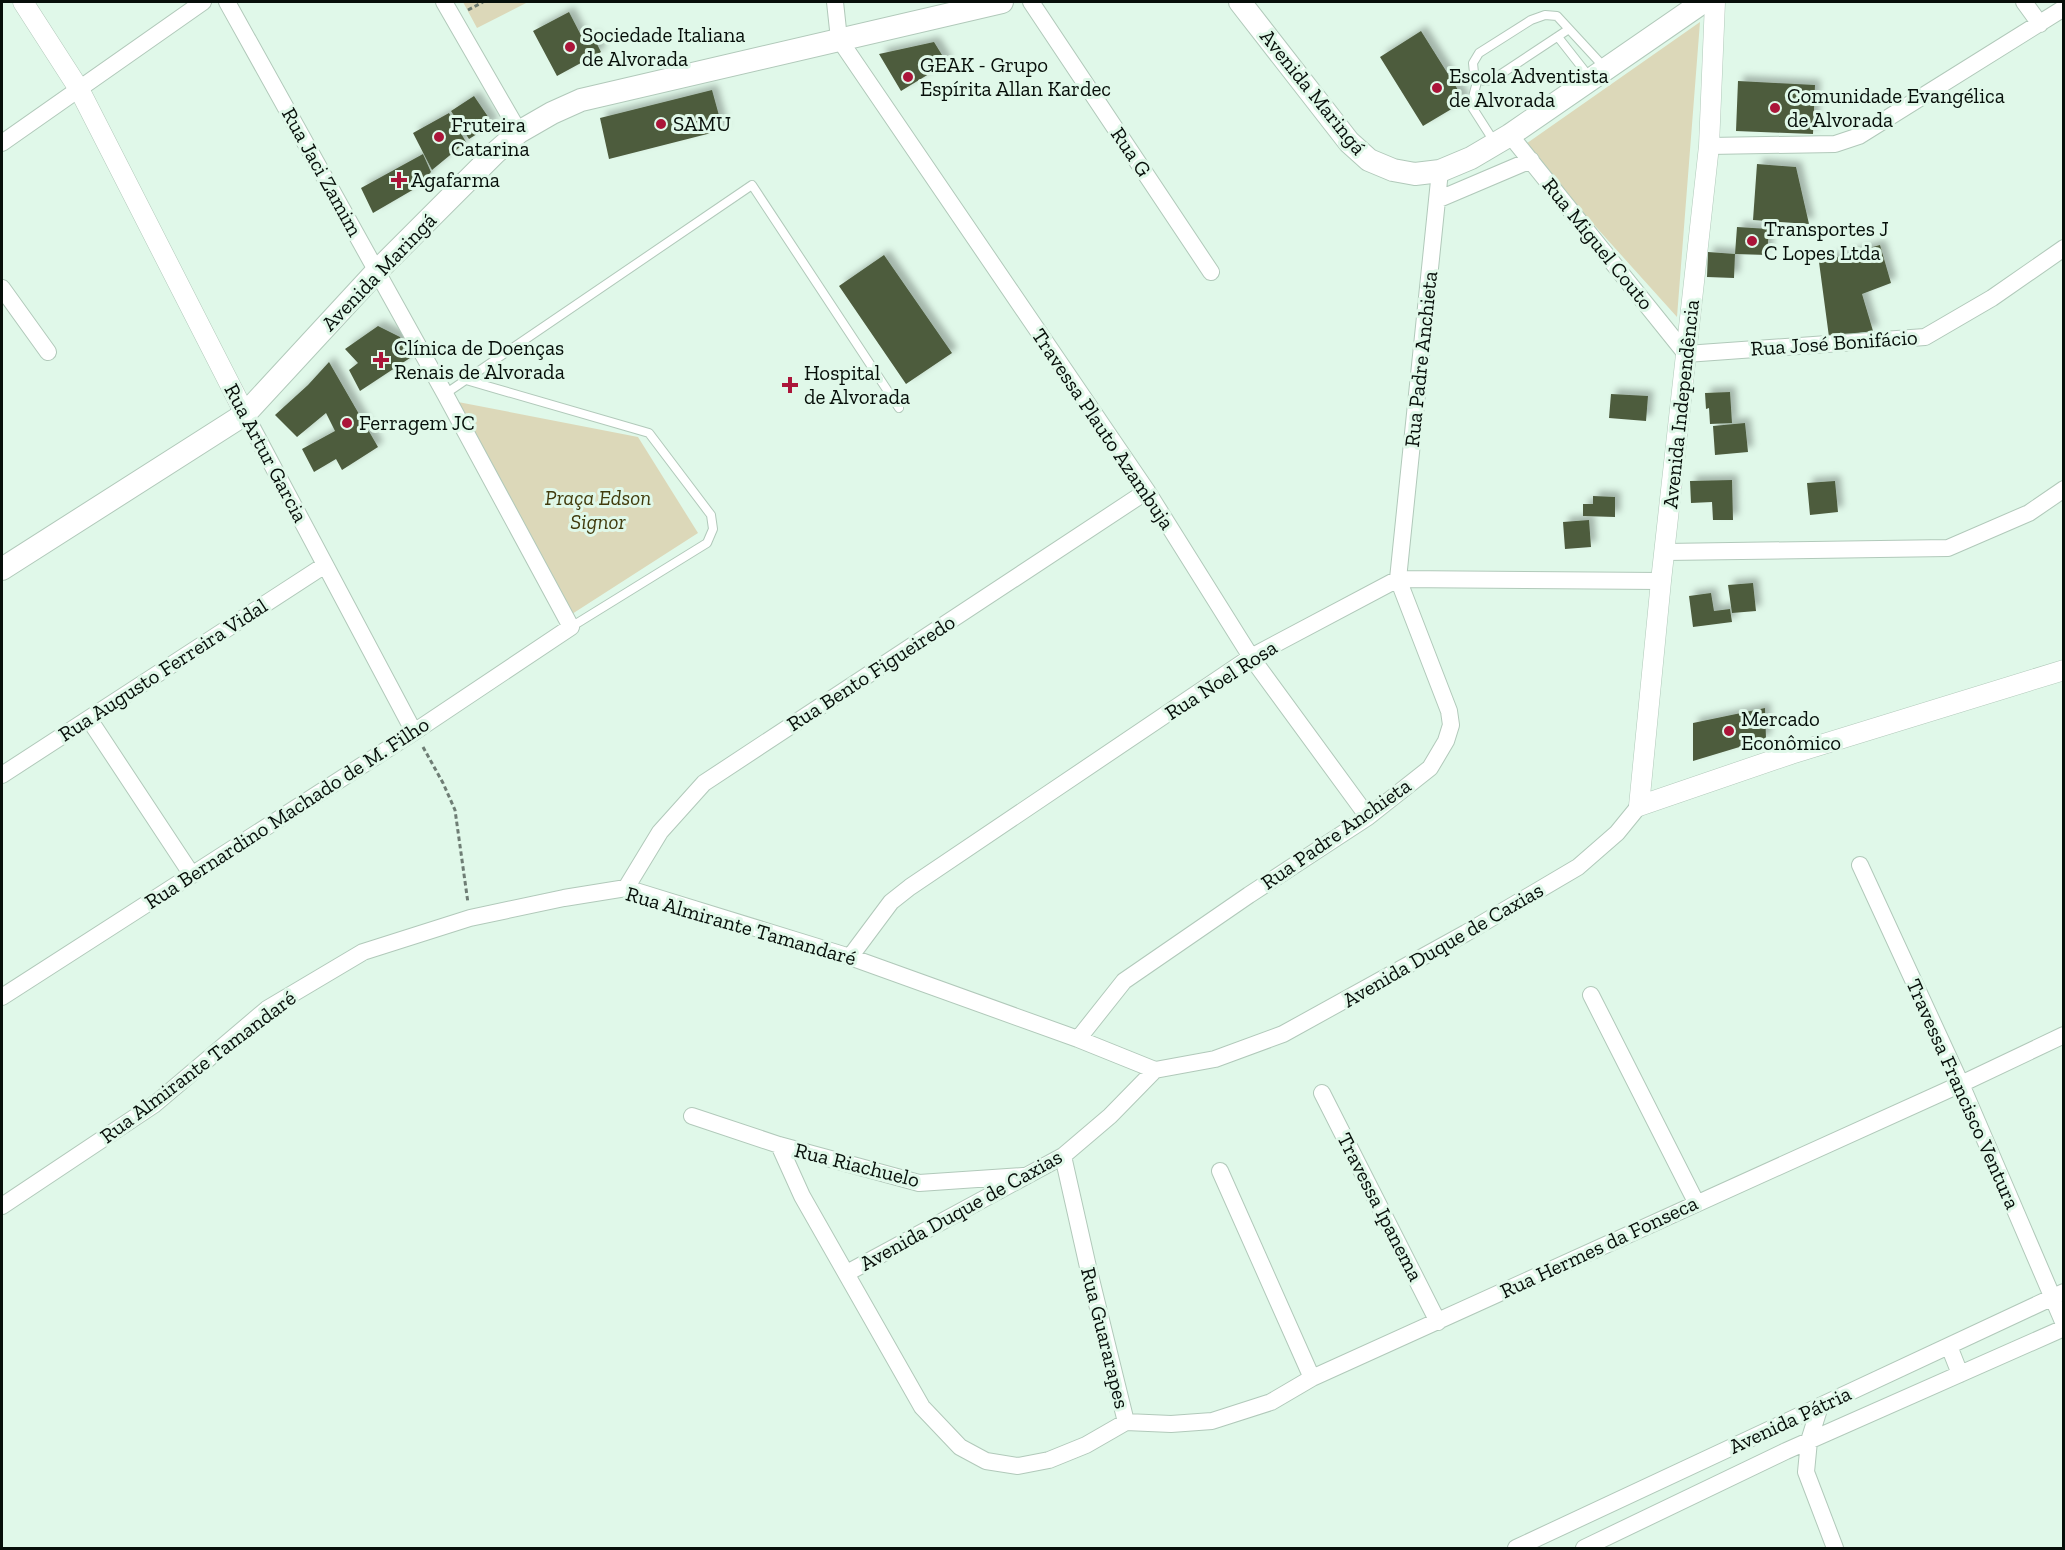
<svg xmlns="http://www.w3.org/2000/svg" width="2065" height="1550" font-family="'Zilla Slab',serif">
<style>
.green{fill:#dcd8b9}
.building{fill:#4d5b3e;filter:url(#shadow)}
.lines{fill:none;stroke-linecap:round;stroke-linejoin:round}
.service-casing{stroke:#b1c9ba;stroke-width:10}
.minor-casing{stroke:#b1c9ba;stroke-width:18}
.tertiary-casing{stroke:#b1c9ba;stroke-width:21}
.secondary-casing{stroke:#b1c9ba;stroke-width:24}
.path{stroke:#6e7d74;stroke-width:3;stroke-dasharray:4.5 3;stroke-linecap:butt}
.service{stroke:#fff;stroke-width:8}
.minor{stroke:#fff;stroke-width:16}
.tertiary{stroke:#fff;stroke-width:20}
.secondary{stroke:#fff;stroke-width:22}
.poi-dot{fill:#ab1539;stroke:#e0f8e9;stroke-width:2}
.labels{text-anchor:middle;stroke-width:6;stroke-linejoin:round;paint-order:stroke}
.poi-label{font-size:21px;fill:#070f0a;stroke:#e0f8e9;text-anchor:start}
.street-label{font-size:21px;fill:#070f0a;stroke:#e0f8e9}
.park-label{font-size:21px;font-style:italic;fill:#413b0d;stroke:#e0f8e9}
</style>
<defs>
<filter id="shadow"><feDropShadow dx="5.5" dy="-5.5" stdDeviation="3" flood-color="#0004"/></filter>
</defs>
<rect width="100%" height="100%" fill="#e0f8e9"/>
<path class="green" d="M463 2H528L477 28Z
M1700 22 1677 317 1523 146Z
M458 402 638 437 698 533 572 614Z"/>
<path class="building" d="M569 12 584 41 593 36 601 52 557 76 533 31Z
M1421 31 1465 101 1423 126 1380 57Z
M934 42 947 63 901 91 879 54Z
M1738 81 1815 85 1813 134 1736 131Z
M712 90 723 130 609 159 600 118Z
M474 96 493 124 469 139 451 111Z
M449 113 466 142 432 170 413 133Z
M423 154 431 172 416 188 373 213 361 188Z
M1757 164 1796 167 1809 224 1753 220Z
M1737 227 1769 229 1767 255 1735 254Z
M1880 245 1891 283 1862 294 1873 331 1829 337 1819 262Z
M1708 252 1735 254 1734 278 1707 277Z
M884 255 952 353 906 384 839 286Z
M378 326 400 337 410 358 360 391 349 370 358 363 345 349Z
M329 362 378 447 342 470 336 459 314 472 302 449 335 431 326 413 297 437 275 415 308 385Z
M1730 392 1732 423 1710 424 1709 408 1706 409 1705 393Z
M1611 394 1648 396 1646 421 1609 418Z
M1745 423 1748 452 1715 455 1713 426Z
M1732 480 1733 520H1713L1712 502 1691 503 1690 481Z
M1835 481 1838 512 1810 515 1807 483Z
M1593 496 1615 497V517L1583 516V504H1593Z
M1589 520 1591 547 1565 549 1563 522Z
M1753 583 1756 611 1732 613 1728 585Z
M1711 593 1714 611 1730 609 1732 622 1693 627 1689 596Z
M1765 708 1766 739 1693 761V723Z"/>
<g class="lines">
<g class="service-casing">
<path id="service" d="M1569 29 1492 80 1484 81 1474 73 1473 63 1479 53 1531 20 1545 15 1557 16 1605 68
M1558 37 1591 79
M1478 78 1473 97 1472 107 1495 143
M466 380 649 433 711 515 713 529 707 543 571 627
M445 394 752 185 899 408"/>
</g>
<g class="minor-casing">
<path id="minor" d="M444 2 519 132
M835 2 839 39 1147 491 1251 657 1368 817
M1031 2 1211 272
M2024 2 2040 24
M1510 135 1686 354 1925 337 1992 298 2064 248
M2 143 203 2
M1709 146 1835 144 1859 136 2064 8
M1437 200 1531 160
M2 288 48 352
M245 414 414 732
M1665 552 1948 548 2029 513 2064 489
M89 719 192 875
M2 775 325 565
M1860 865 1961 1084 2064 1324
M626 888 660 832 704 783 1147 491
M850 957 891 902 910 887 1251 657 1398 579 1661 581
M1591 995 1696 1202
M2 997 414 732 571 627 445 394 227 2
M1078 1039 1124 981 1249 895 1368 817 1430 768 1446 741 1451 725 1449 711 1398 579 1440 171
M1322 1093 1438 1322
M692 1116 779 1145 919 1183 1023 1176
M779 1145 802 1196 922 1407 960 1447 986 1461 1018 1466 1049 1460 1086 1445 1126 1422 1088 1267 1063 1156
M1220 1171 1312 1378
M2 1206 155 1104 267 1009 363 952 470 918 564 898 626 888 850 957 1078 1039 1155 1070
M847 1273 1063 1156 1110 1116 1155 1070 1215 1059 1283 1034 1466 933 1578 867 1617 833 1639 806
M1949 1346 1960 1374
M1820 1406 1809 1441 1806 1472 1835 1548
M1126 1422 1171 1424 1212 1421 1271 1402 1312 1378 1961 1084 2064 1035
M1516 1548 2064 1292
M1584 1548 1786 1451 2064 1328"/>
</g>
<g class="tertiary-casing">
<path id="tertiary" d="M23 2 79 89 245 414
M1715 2 1709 146 1661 581 1639 806 1791 754 2064 670"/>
</g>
<g class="secondary-casing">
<path id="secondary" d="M1240 2 1349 142 1369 160 1393 170 1415 174 1440 171 1471 158 1510 135 1703 2
M2 569 245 414 377 271 495 153 519 132 552 113 581 100 1002 2"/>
</g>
<path class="path" d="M468 10 483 2
M423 747 443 783 455 810 468 903"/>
<use href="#service" class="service"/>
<use href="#minor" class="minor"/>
<use href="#tertiary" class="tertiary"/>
<use href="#secondary" class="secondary"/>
</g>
<g class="poi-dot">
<circle cx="570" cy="47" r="6"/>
<circle cx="908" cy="77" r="6"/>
<circle cx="1437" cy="88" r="6"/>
<circle cx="1775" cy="108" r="6"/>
<circle cx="661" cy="124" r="6"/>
<circle cx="439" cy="137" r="6"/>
<path d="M396 171h6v6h6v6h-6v6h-6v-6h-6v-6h6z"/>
<circle cx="1752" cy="241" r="6"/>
<path d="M378 351h6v6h6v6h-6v6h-6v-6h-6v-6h6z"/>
<path d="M787 376h6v6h6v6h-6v6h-6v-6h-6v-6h6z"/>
<circle cx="347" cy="423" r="6"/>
<circle cx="1729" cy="731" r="6"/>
</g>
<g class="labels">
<g class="poi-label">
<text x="582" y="42">Sociedade Italiana<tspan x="582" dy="24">de Alvorada</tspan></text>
<text x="920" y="72">GEAK - Grupo<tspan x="920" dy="24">Espírita Allan Kardec</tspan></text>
<text x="1449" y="83">Escola Adventista<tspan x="1449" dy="24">de Alvorada</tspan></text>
<text x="1787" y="103">Comunidade Evangélica<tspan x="1787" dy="24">de Alvorada</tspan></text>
<text x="673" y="131">SAMU</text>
<text x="451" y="132">Fruteira<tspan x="451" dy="24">Catarina</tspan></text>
<text x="411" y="187">Agafarma</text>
<text x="1764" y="236">Transportes J<tspan x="1764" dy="24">C Lopes Ltda</tspan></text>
<text x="394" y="355">Clínica de Doenças<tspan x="394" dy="24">Renais de Alvorada</tspan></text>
<text x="804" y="380">Hospital<tspan x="804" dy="24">de Alvorada</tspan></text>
<text x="359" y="430">Ferragem JC</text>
<text x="1741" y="726">Mercado<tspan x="1741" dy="24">Econômico</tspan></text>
</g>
<g class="street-label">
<text transform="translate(1313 92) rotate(51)" y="7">Avenida Maringá</text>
<text transform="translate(1131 152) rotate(56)" y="7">Rua G</text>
<text transform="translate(322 172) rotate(61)" y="7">Rua Jaci Zamim</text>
<text transform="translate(1598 244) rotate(51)" y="7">Rua Miguel Couto</text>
<text transform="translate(379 272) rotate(-46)" y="7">Avenida Maringá</text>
<text transform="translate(1834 343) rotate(-4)" y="7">Rua José Bonifácio</text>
<text transform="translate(1421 359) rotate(-84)" y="7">Rua Padre Anchieta</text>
<text transform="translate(1681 404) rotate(-84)" y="7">Avenida Independência</text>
<text transform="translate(1103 429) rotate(56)" y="7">Travessa Plauto Azambuja</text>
<text transform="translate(266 453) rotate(62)" y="7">Rua Artur Garcia</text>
<text transform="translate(163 670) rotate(-33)" y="7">Rua Augusto Ferreira Vidal</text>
<text transform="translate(871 673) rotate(-33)" y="7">Rua Bento Figueiredo</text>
<text transform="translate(1221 680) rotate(-33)" y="7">Rua Noel Rosa</text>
<text transform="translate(287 813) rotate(-33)" y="7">Rua Bernardino Machado de M. Filho</text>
<text transform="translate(1336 834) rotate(-35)" y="7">Rua Padre Anchieta</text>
<text transform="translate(741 926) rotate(16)" y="7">Rua Almirante Tamandaré</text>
<text transform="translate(1443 945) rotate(-30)" y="7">Avenida Duque de Caxias</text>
<text transform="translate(198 1067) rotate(-37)" y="7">Rua Almirante Tamandaré</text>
<text transform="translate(1963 1094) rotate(66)" y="7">Travessa Francisco Ventura</text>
<text transform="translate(857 1165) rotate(14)" y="7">Rua Riachuelo</text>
<text transform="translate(1380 1207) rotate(63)" y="7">Travessa Ipanema</text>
<text transform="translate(961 1210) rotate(-29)" y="7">Avenida Duque de Caxias</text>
<text transform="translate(1599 1247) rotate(-25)" y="7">Rua Hermes da Fonseca</text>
<text transform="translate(1105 1338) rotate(76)" y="7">Rua Guararapes</text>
<text transform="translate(1790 1420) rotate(-25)" y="7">Avenida Pátria</text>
</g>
<g class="park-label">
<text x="598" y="505">Praça Edson<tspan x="598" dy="24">Signor</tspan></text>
</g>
</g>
<rect width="2065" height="1550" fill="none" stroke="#070f0a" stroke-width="6"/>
</svg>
